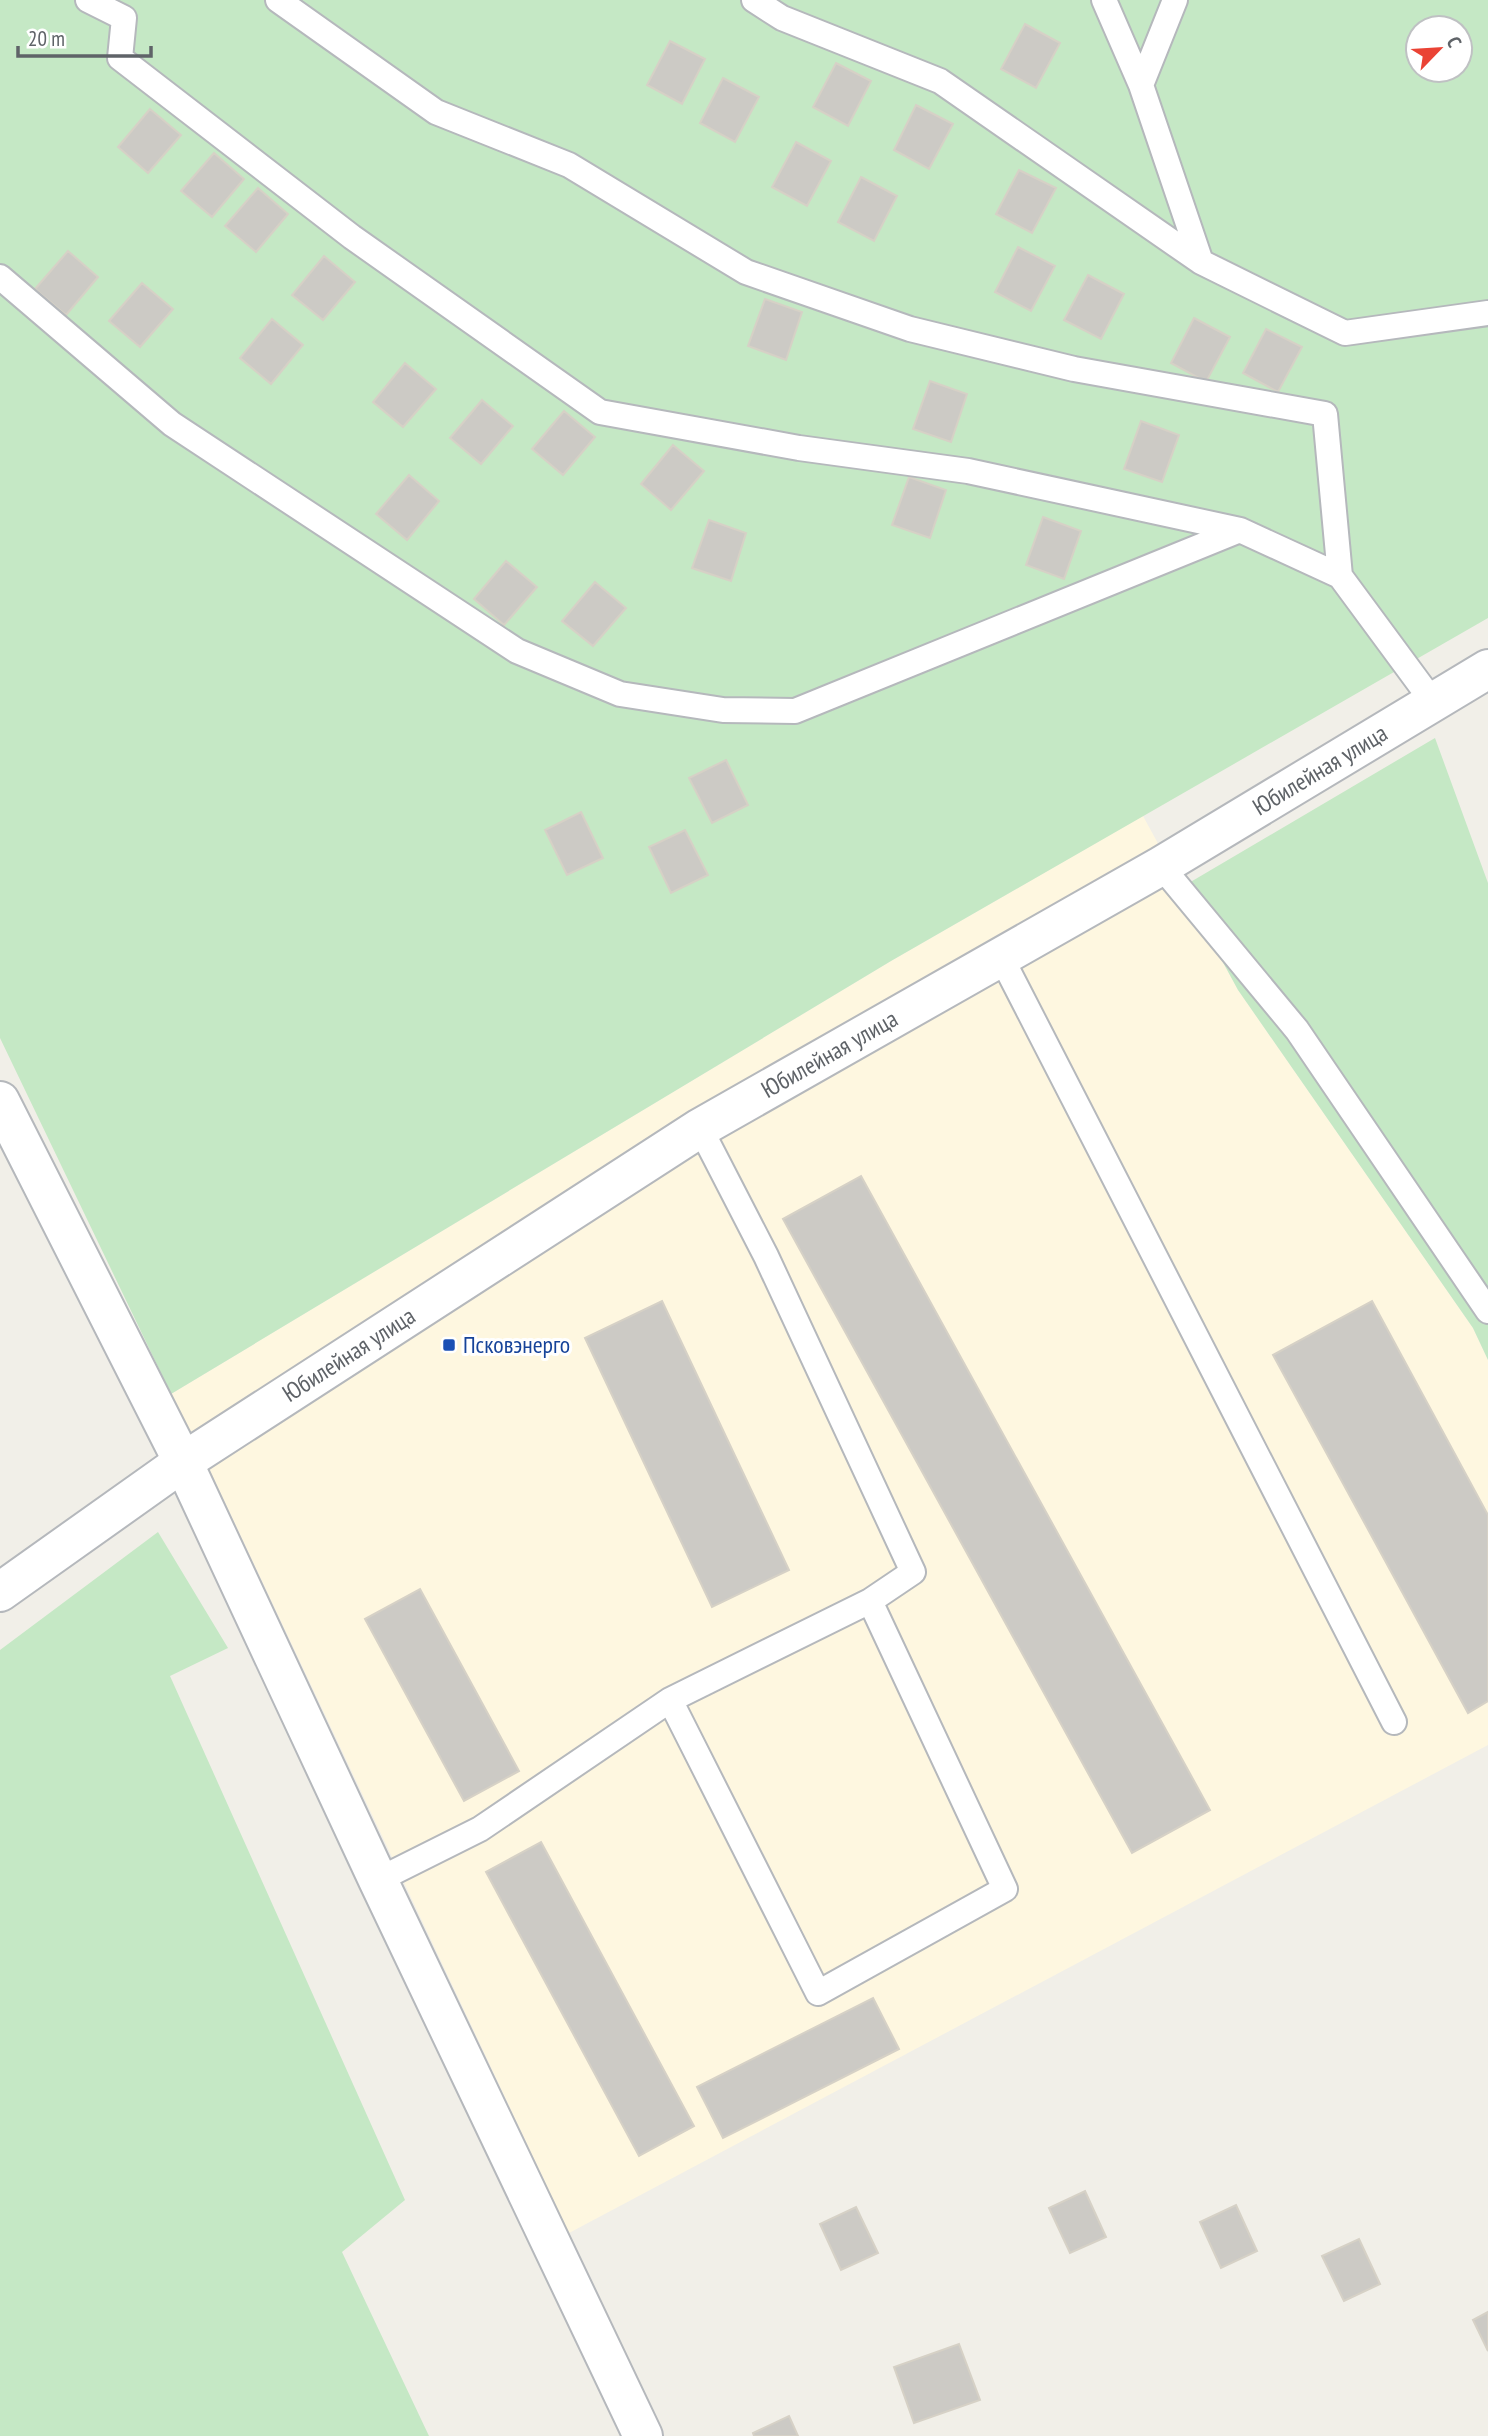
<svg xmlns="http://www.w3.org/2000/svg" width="1488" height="2436" font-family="'PT Sans Narrow',sans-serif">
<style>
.commercial{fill:#fef7e0}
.green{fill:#c5e8c5;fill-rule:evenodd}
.building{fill:#cccac5;stroke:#d6d1c6;stroke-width:2}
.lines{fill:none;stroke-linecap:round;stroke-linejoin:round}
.service-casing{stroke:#b5b8bc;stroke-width:28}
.minor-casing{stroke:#b5b8bc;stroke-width:42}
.tertiary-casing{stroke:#b5b8bc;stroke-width:42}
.service{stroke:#fff;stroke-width:24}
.minor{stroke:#fff;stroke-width:38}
.tertiary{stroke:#fff;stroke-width:38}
.transit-dot{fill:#1a4fb4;stroke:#fff;stroke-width:2.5}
.labels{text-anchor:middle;stroke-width:6;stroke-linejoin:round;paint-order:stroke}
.street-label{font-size:24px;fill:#5f6368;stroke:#fff}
.transit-label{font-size:24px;fill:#164399;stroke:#fff;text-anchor:start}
</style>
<rect width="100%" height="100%" fill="#f1efe8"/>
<path class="commercial" d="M1143 816 1238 990 1473 1328 1488 1360V1745L569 2233 214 1479 171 1394 891 961Z"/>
<path class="green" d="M0 0H1488V618L891 961 171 1394 0 1038ZM1418 28H1460V70H1418Z
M1435 738 1488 883V1360L1473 1328 1238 990 1182 887Z
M158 1532 228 1648 170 1676 405 2200 342 2252 429 2436H0V1650Z"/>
<path class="building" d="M1025 24 1060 43 1036 88 1001 69Z
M670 41 705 59 682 104 647 85Z
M836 63 871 81 848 126 813 107Z
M723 78 759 97 735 142 700 123Z
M916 105 953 124 929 169 894 150Z
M150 109 181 135 148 173 118 147Z
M796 142 831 161 807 206 772 187Z
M214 153 244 179 212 217 181 191Z
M1019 170 1056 188 1032 233 996 214Z
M861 177 897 196 874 241 838 222Z
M258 188 288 214 256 252 225 226Z
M1018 247 1055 266 1031 311 995 292Z
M68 251 98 277 66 315 35 289Z
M324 256 355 282 323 320 292 295Z
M1088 275 1124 294 1101 339 1064 320Z
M142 283 173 309 140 347 109 321Z
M765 299 802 312 786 360 748 346Z
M1194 318 1230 337 1206 382 1171 363Z
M272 319 303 345 271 384 240 358Z
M1266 329 1302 347 1278 392 1243 373Z
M405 363 436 389 403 427 373 402Z
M930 381 967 394 951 442 913 429Z
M482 400 513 426 481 464 450 438Z
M564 411 595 437 563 475 532 449Z
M1141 421 1179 435 1162 482 1124 469Z
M673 445 704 471 671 510 641 484Z
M409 475 439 501 407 540 376 514Z
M909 477 946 490 930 538 892 525Z
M1043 517 1081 531 1064 579 1026 565Z
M709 520 746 533 731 581 692 568Z
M506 561 537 587 504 625 474 599Z
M595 582 626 608 593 646 562 621Z
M726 760 748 805 712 823 689 778Z
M581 812 603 858 567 875 545 830Z
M685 830 708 875 671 893 649 847Z
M861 1176 1210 1810 1132 1853 783 1219Z
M662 1301 789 1570 712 1607 585 1338Z
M1372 1301 1488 1515V1701L1468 1713 1273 1355Z
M420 1589 519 1771 464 1801 365 1619Z
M541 1842 694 2126 639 2156 486 1872Z
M873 1998 899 2049 723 2138 697 2087Z
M1085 2191 1106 2237 1070 2253 1049 2208Z
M1236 2205 1257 2251 1221 2268 1200 2222Z
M856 2207 878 2253 841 2270 820 2224Z
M1359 2239 1380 2284 1344 2301 1322 2256Z
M1488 2312V2351L1473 2320Z
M959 2344 980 2400 914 2423 894 2367Z
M789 2416 798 2436H754L753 2433Z"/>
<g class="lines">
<g class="service-casing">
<path id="service" d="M88 0 124 18 120 58 352 237 600 412 799 448 968 471 1240 530
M278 0 436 112 569 165 746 272 910 329 1074 369 1325 414 1340 576
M754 0 782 18 940 81 1201 262 1345 333 1488 313
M1104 0 1141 85 1175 0
M1141 85 1201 262
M0 277 172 424 517 651 620 694 723 710 795 711 1240 530 1340 576 1433 702
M1161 866 1297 1030 1488 1311
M1001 957 1394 1722
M670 1700 818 1993 1005 1889 870 1601
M378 1880 480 1829 670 1700 870 1601 913 1572 766 1256 700 1128"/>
</g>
<g class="minor-casing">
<path id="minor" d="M183 1462 378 1880 643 2436"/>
</g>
<g class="tertiary-casing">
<g id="tertiary">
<path d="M0 1101 183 1462"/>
<path id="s1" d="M0 1592 183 1462 700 1128 1161 866 1488 669"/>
</g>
</g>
<use href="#service" class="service"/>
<use href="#minor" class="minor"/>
<use href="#tertiary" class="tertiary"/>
</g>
<rect class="transit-dot" x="442" y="1338" width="14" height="14" rx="3.5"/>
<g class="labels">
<g class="street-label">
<text dy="8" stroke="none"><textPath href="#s1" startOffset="1556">Юбилейная улица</textPath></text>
<text dy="8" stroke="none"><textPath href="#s1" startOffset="989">Юбилейная улица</textPath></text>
<text dy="8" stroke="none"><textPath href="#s1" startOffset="422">Юбилейная улица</textPath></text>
</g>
<g class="transit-label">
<text x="463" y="1353">Псковэнерго</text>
</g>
</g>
<g transform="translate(1439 49) rotate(65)"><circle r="33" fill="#ffffff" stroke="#bfc1c3" stroke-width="2"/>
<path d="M0-5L12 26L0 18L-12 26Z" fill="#ea4335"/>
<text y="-10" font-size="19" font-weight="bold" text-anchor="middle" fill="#5f6368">С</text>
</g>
<path d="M18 46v10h133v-10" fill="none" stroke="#5f6368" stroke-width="3.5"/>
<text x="28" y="46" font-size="21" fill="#5f6368" stroke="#ffffff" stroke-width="5" paint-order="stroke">20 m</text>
</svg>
